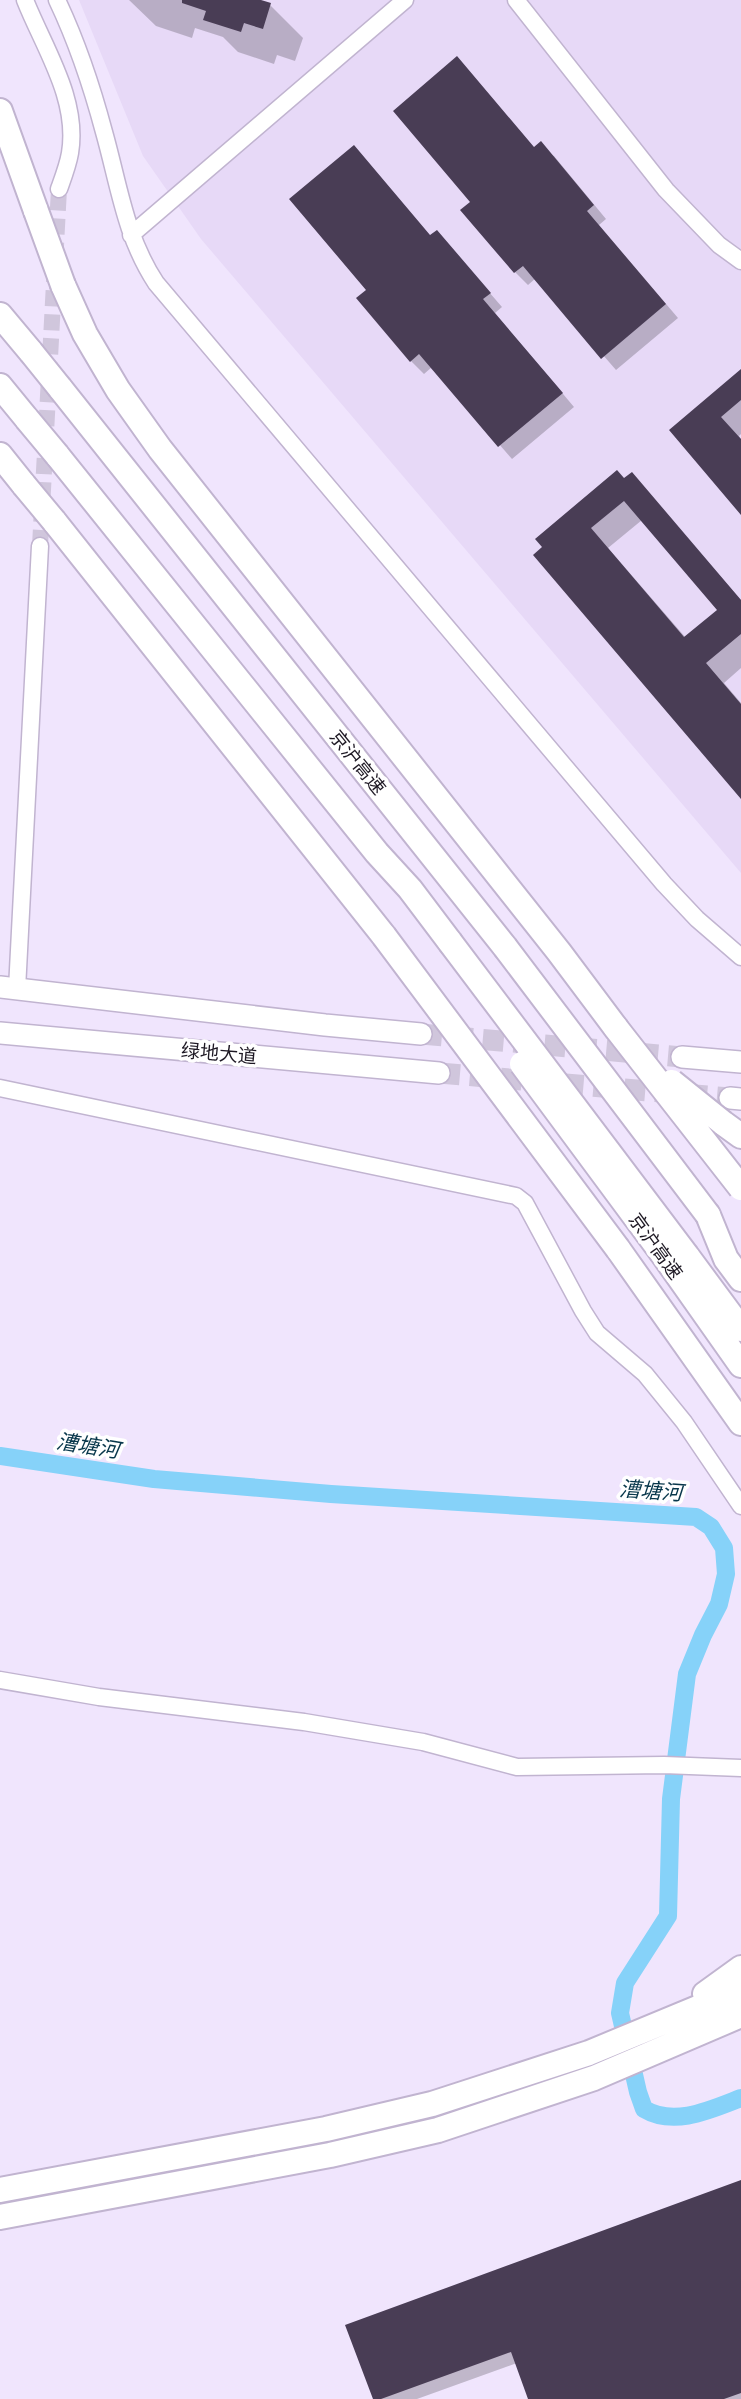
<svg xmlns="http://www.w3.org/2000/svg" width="741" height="2399" font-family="'Golos Text','Noto Sans SC',sans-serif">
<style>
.built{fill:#e7d9f7}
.shadow{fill:#0003;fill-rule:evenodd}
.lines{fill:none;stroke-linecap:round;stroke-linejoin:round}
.canal{stroke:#86d2f9;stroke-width:18}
.building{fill:#493d55;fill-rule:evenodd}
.minor-tunnel{stroke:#d0c6dc;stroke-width:16;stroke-dasharray:16 8;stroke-linecap:butt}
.major-tunnel{stroke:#d0c6dc;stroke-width:21;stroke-dasharray:21 10;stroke-linecap:butt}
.minor-casing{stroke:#c1b4d0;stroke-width:19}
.major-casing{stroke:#c1b4d0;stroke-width:24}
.highway-casing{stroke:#c1b4d0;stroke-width:28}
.minor{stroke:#fff;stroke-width:16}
.major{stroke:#fff;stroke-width:21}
.highway{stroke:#fff;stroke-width:24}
.highway-bridge-casing{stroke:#c1b4d0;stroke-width:28;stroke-linecap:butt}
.highway-bridge{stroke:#fff;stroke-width:24}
.labels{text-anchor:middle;stroke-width:7;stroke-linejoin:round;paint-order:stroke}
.street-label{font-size:19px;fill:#1e1924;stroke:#fff}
.water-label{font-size:21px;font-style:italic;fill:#08374b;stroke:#fff}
</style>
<rect width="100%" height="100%" fill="#f0e5fd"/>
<path class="built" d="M79 0H741V873L201 239 143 156Z"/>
<path class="shadow" d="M129 0H255L270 5 303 38 295 61 277 55 274 64 238 52 223 37 195 28 192 38 156 26Z
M535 148 554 156 606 219 599 225 678 318 616 370 536 278 528 285 515 272Z
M437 232 502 307 495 313 574 407 512 459 432 367 424 374 411 361 431 237Z
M741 372V434L739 436 741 439V512L671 431Z
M632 475 741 600V668L724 683 741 703V796L536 555ZM642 520 719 610 686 638 608 548Z
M741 2182V2399H530L517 2363 417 2399H375Z"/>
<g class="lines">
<path class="canal" d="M0 1456 154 1479 331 1494 696 1517 711 1527 724 1548 726 1574 719 1604 703 1635 687 1674 671 1799 668 1916 625 1983 620 2013 638 2092 644 2109C674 2127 710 2110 741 2098"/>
</g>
<path class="building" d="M182 0H261L271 3 263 29 244 23 241 32 203 20 206 11 182 3Z
M457 56 534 147 541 141 594 205 587 211 666 304 601 359 523 266 514 273 460 210 470 202 393 111Z
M354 145 430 235 437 230 491 293 483 299 563 393 498 447 419 354 410 362 356 298 366 290 289 199Z
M741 369V400L721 417 741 439V515L669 430Z
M617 470 624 478 632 472 741 600V634L706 663 741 704V799L533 555 542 547 535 539ZM624 501 717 610 684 637 591 528Z
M741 2180V2393L724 2399H528L511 2352 381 2399H373L345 2325Z"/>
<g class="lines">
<path class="minor-tunnel" d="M40 546 59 189"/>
<path class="major-tunnel" d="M421 1034 682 1057
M439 1073 730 1098"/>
<g class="minor-casing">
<path id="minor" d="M25 0C44 48 79 99 70 153 68 165 63 178 59 189
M57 0C77 42 92 87 104 132 119 185 125 236 156 283L664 884 697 919 741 957
M516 0 666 190 719 245 741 261
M131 235 405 0
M17 989 40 546
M0 1088 516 1196 525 1203 583 1311 597 1333 645 1374 684 1422 741 1506
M0 1680 99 1697 304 1722 423 1742 517 1767 664 1765 741 1768"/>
</g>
<g class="major-casing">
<path id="major" d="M0 987 325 1025 421 1034
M0 1033 439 1073
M682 1057 741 1062
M730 1098 741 1099"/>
</g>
<g class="highway-casing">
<path id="highway" d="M0 111 36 211
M63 285 85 334 118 390 160 449 559 952 616 1028
M0 315 31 352
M0 386 27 419
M60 388 505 947
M0 455 24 485
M57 455 377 853 410 889 450 942
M54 521 384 936
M723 1123 741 1136
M708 1215 726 1259 741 1279
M618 1249 741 1423
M662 1253 741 1365
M687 1256 741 1329
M705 1994 741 1968
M0 2190 326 2129 432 2104 589 2053 741 1990
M0 2217 330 2155 438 2130 594 2078 741 2015"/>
</g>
<use href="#minor" class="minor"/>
<use href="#major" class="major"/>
<use href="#highway" class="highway"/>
<g class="highway-bridge-casing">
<path id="highway-bridge" d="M36 211 63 285
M31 352 60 388
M27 419 57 455
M24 485 54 521
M384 936 618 1249
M450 942 687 1256
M505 947 708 1215
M616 1028 741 1188
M522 1064 662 1253
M672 1082 723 1123"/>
</g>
<use href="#highway-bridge" class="highway-bridge"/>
</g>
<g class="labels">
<g class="street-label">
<text transform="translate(358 762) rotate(51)" y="7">京沪高速</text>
<text transform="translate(219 1053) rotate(5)" y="7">绿地大道</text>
<text transform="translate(656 1246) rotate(54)" y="7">京沪高速</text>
</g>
<g class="water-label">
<text transform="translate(88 1446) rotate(9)" y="7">漕塘河</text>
<text transform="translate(651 1491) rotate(4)" y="7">漕塘河</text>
</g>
</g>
</svg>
